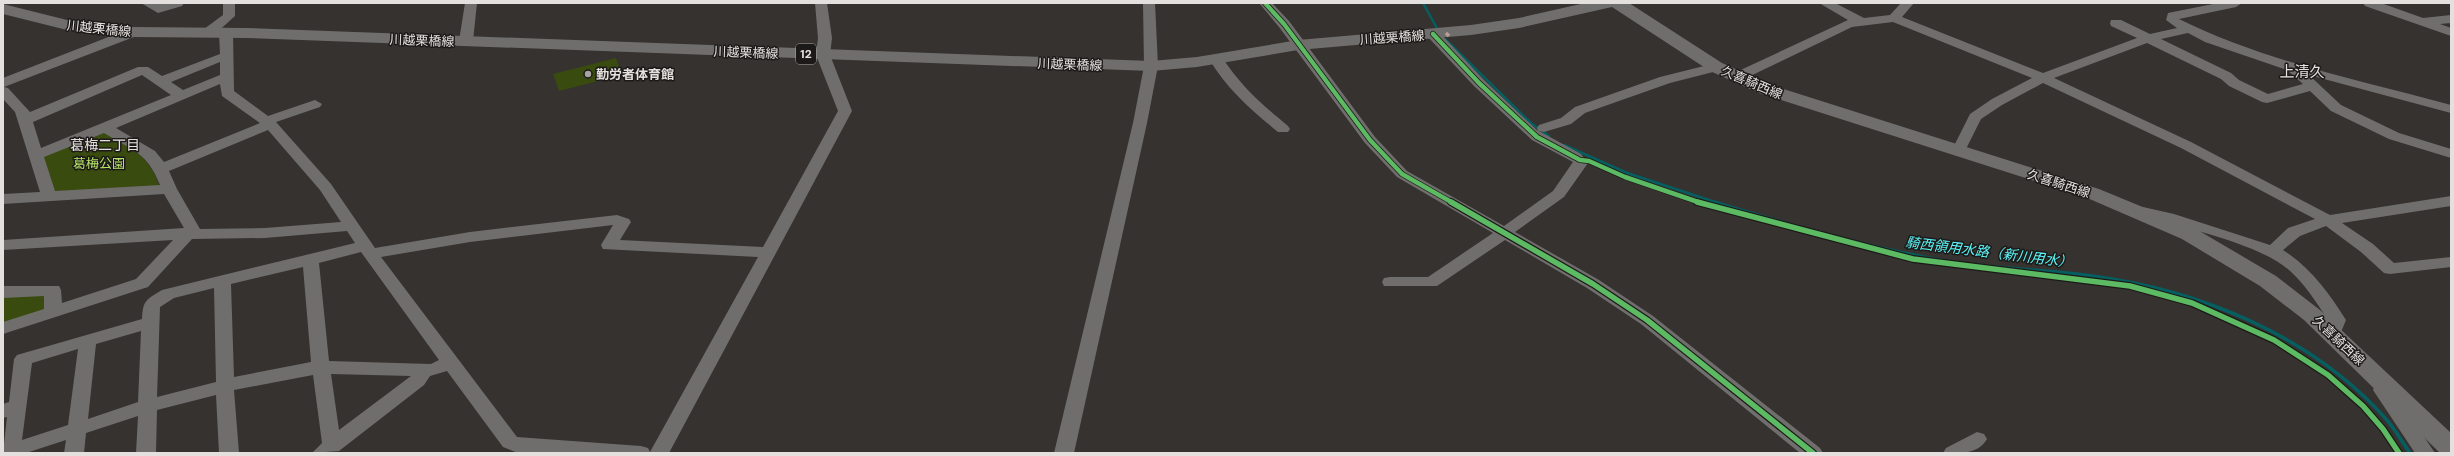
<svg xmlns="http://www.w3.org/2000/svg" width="2454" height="456" font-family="'DM Sans','Noto Sans JP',sans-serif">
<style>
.green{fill:#394b0e}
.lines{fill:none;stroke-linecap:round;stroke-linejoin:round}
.stream-far1{stroke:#055f60;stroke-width:2.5}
.stream{stroke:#055f60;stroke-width:3.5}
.minor{fill:#706e6d;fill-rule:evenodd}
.major{fill:#706e6d;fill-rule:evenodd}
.quiet{stroke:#b99d93;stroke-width:3.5;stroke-dasharray:7 3.5;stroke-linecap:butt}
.cycleway-far1-casing{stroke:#1c1a18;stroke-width:6}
.cycleway-casing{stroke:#1c1a18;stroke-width:8}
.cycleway-far1{stroke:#5cba63;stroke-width:4.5}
.cycleway{stroke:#5cba63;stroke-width:5.5}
.poi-dot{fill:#a7a3a0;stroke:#1c1a18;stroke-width:1.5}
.labels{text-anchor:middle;stroke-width:3;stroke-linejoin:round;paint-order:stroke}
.shield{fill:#1c1a18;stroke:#a8a5a2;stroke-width:1}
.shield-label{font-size:12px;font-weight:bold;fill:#e4e0dd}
.street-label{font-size:13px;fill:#e4e0dd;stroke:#1c1a18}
.poi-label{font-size:13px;font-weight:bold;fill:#e4e0dd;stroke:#1c1a18;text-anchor:start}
.park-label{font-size:13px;fill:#b7e468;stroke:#1c1a18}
.neighbourhood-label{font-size:14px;fill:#e4e0dd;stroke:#1c1a18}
.water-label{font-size:14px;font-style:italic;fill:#5bf5f8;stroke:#1c1a18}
.quarter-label{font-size:15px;fill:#e4e0dd;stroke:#1c1a18}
</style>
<rect width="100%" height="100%" fill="#35322f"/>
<path class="green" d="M616 58 622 75 559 91 553 74Z
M102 130C130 148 149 154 160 188L53 195 42 155Z
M48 294 46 312 3 326V296Z"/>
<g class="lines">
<path class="stream-far1" d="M1423 3 1438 30
M1445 39 1532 124 1549 136
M1564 145 1627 173 1718 203"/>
<path class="stream" d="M1714 202C1788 224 1864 247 1940 260 1991 269 2042 269 2092 276 2200 290 2312 336 2386 419 2395 429 2402 442 2410 453"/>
<path class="minor" d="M141 3H184L182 6 158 13Z
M223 3H235V16L214 35H204L202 32 204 29 223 15Z
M465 3H477L473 41 466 45 459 41Z
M815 3H827L832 38 830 55 852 111 669 453H518L503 447 447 371 430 376 424 385 339 451 312 453 322 443 313 375 234 390 239 453H219L216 395 157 410 156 453H136L138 416 86 433 84 453H64L66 440 26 453H3L7 417 3 418V404L9 402 14 359 17 355 142 319C143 300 146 300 162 290L355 243 347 231 265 238 192 239 148 287 3 334V322L44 309V296L3 298V286H59L61 290 62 303 136 279 173 240 3 250V240L184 228 164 194 3 204V194L40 192 15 112 3 99V78L129 29H139L141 32 139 35 4 87 8 88 30 112 138 67H148L162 76 220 54 219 33 226 29 233 33 234 91 268 116 315 100 322 104 320 107 276 122 331 184 375 248 470 232 617 215 629 219 631 222 620 240 763 247 838 111 816 55 818 38ZM220 62V75L183 90 171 82ZM142 75 171 95 41 148 33 122ZM220 84 222 96 260 123 164 162 155 151 116 128ZM268 130 320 190 341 222 265 228 200 229 177 189 169 171ZM104 133C132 150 147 152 160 185L55 191 44 157ZM613 225 601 245 603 249 758 257 650 452 648 448 641 446 517 437 381 257 470 242ZM361 252 439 360 431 364 329 361 319 263ZM303 267 311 362 234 377 231 284ZM214 288 216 382 157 397 160 307 174 298ZM141 331 138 402 88 419 96 344ZM78 349 68 425 22 440 32 363ZM331 374 411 376 339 430Z
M1143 3H1155L1158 66 1147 123 1074 453H1054L1133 123 1144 66Z
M1259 3H1272L1289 21 1375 137 1407 171 1504 226 1553 191 1573 162 1532 140 1474 86 1428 37 1426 34 1428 31H1438L1484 80 1538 131 1537 128 1539 125 1561 118 1575 107 1660 77 1716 63 1721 64 1723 67 1721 70 1670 83 1585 113 1571 124 1544 132 1539 131 1581 154 1588 163 1564 197 1515 232 1599 280 1653 316 1820 448 1823 453H1800L1641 324 1587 288 1505 240 1437 286H1384L1382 282 1384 278 1390 277H1428L1493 233 1397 177 1365 143 1279 27Z
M1819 3H1835L1864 18 1890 15 1901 3H1914L1902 17 2043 73 2137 38 2111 26 2110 23 2111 20H2121L2150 34 2177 28 2166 20 2168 13 2218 3H2242L2236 7 2179 19C2264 61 2359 80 2451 105V113L2309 75 2341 105 2399 133 2451 149V158L2389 139 2331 111 2310 91 2267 103 2262 102 2229 86 2221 79 2147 43 2054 78 2191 142 2330 215 2451 196V206L2342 223 2373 244 2394 263 2451 257V267L2390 274 2384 273 2361 252 2326 226 2300 236 2283 250C2311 268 2329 293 2346 320L2339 337 2333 339 2327 337 2324 333 2328 320C2316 302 2305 284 2289 270 2258 243 2178 226 2137 215L2135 212 2143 207 2174 214 2270 245 2288 228 2315 219 2181 148 2043 83 2002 105 1981 119 1964 153H1954L1952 150 1970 114 1992 99 2032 78 1893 22 1852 27 1742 80H1732L1730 77 1732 74 1848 20ZM2188 33 2205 42 2287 70 2303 84 2268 94 2239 80 2231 73 2161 39Z
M2363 3H2381L2423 18 2451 15V23L2440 24 2451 28V36L2365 6Z
M1216 55 1221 56C1242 87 1259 102 1288 126L1290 129 1288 132H1278C1251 110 1227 89 1209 59Z
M2382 383 2389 385 2435 453H2415L2373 390 2375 385Z
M1977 432 1984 434 1987 439C1978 455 1959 453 1943 453L1946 448Z"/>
<path class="major" d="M1585 3H1629L1722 63 1771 85 2099 189 2196 229 2276 276 2320 310 2451 433V453H2440L2304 320 2260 286 2182 239 2085 197 1759 93 1710 71 1612 7 1519 28 1471 35 1298 50 1197 67 1151 71 246 38 134 37 67 30 3 14V4L67 20 134 27 246 28 1151 61 1197 57 1298 40 1471 25 1519 18Z"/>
<path class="quiet" d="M1446 33 1449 36"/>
<g class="cycleway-far1-casing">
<path id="cycleway-far1" d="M1265 3 1284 24 1370 140 1402 174 1453 203
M1433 34 1479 83 1537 137 1580 160 1589 161 1625 177 1701 203"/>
</g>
<g class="cycleway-casing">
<path id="cycleway" d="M1451 202 1593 284 1647 320 1813 453
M1697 202 1913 259 2130 286 2192 303 2274 340 2328 375 2363 406 2383 429 2399 453"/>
</g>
<use href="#cycleway-far1" class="cycleway-far1"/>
<use href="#cycleway" class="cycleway"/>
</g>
<circle class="poi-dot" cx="588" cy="74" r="4"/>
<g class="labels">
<rect class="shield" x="796" y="44" width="20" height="20" rx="3"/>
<g class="shield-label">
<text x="806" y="58">12</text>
</g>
<g class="street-label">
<text transform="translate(99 28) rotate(6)" y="5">川越栗橋線</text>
<text transform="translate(1392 37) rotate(-4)" y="5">川越栗橋線</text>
<text transform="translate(422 40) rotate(2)" y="5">川越栗橋線</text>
<text transform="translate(746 52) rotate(2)" y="5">川越栗橋線</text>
<text transform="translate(1070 64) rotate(2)" y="5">川越栗橋線</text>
<text transform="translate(1752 82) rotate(23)" y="5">久喜騎西線</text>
<text transform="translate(2059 183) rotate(18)" y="5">久喜騎西線</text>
<text transform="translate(2339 340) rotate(43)" y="5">久喜騎西線</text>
</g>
<g class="poi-label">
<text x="596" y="79">勤労者体育館</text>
</g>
<g class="park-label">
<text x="99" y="168">葛梅公園</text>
</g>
<g class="neighbourhood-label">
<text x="105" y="150">葛梅二丁目</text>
</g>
<g class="water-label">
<text transform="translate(1989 252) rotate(7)" y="5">騎西領用水路（新川用水）</text>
</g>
<g class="quarter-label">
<text x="2302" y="77">上清久</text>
</g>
</g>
<rect width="2454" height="456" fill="none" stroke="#e4e0dd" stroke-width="8"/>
</svg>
